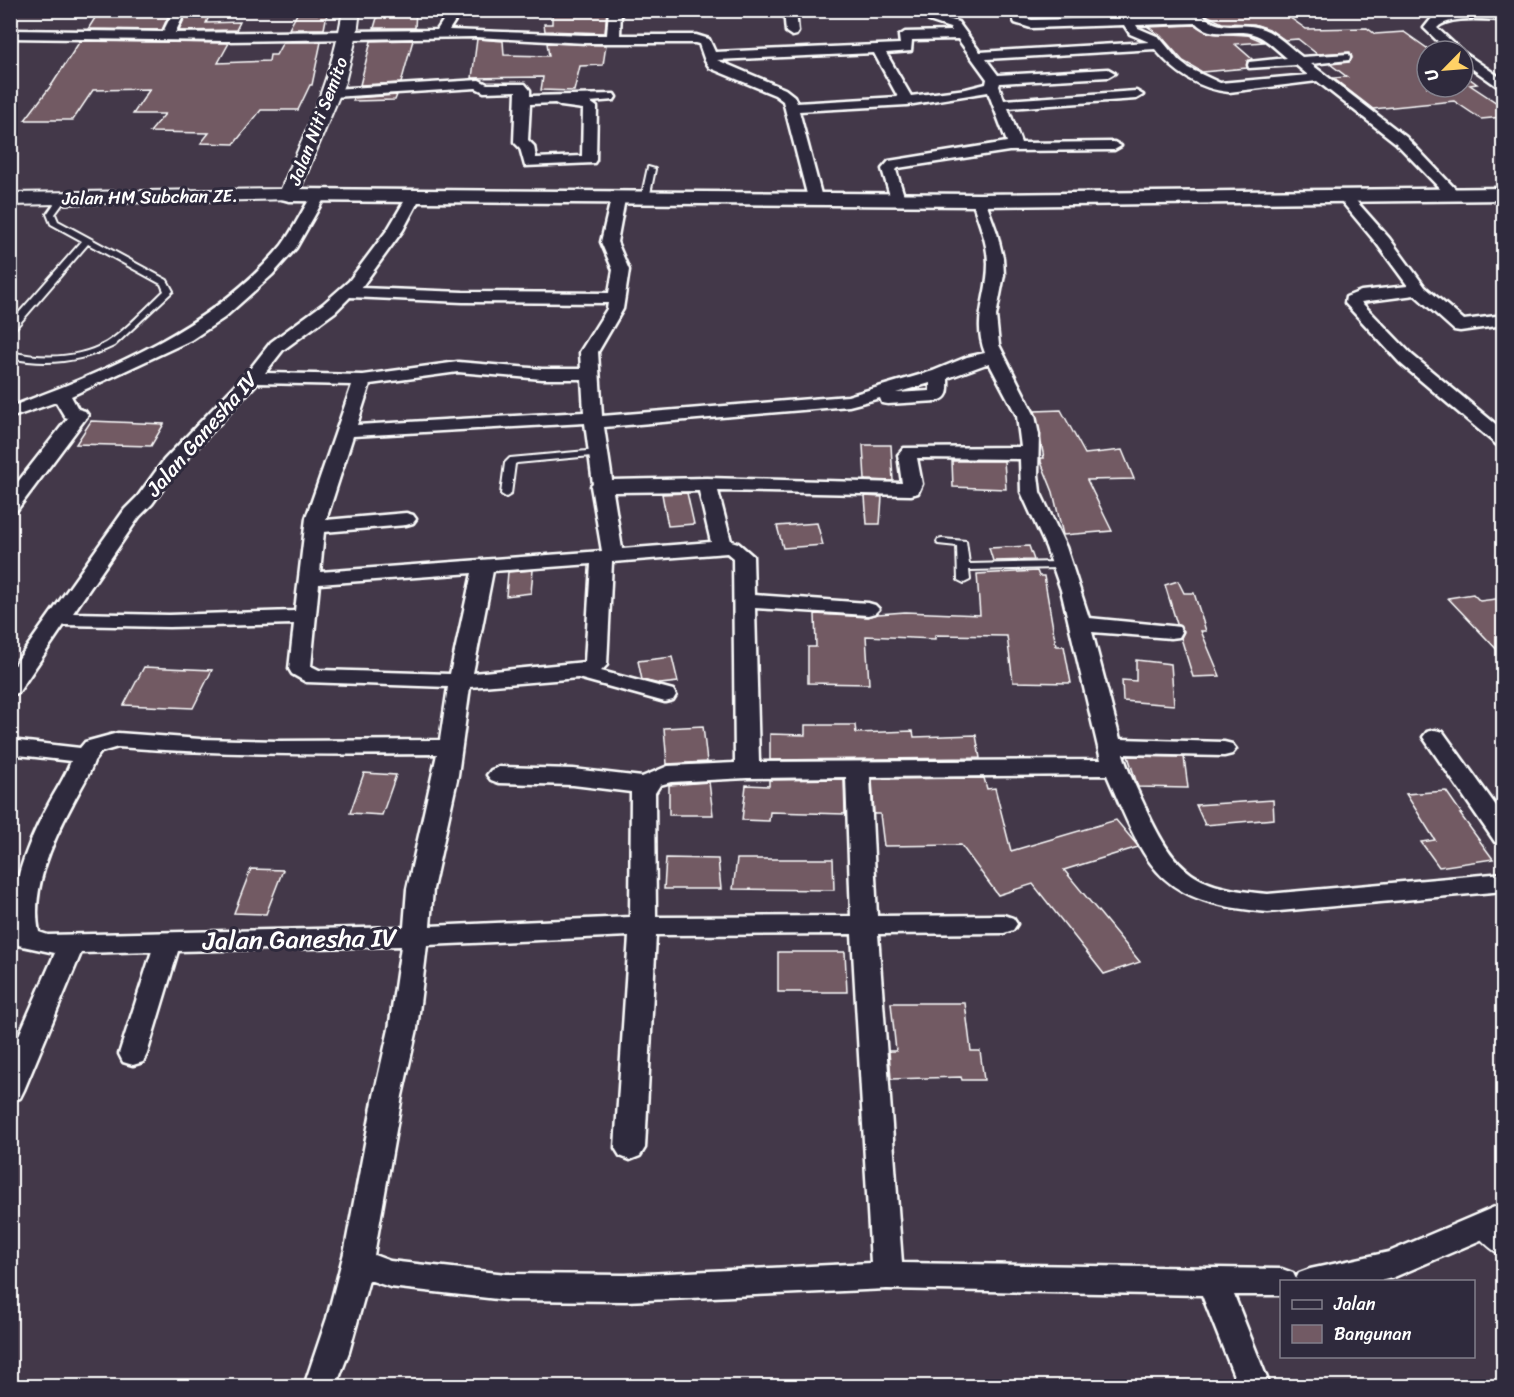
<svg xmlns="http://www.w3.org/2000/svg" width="1514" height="1397" font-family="Sriracha,sans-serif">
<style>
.building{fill:#725a64;stroke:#fff;stroke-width:1.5}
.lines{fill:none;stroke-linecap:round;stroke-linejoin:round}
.service-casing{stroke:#fff;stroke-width:4}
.minor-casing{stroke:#fff;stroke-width:5}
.tertiary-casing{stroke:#fff;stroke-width:5}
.secondary-casing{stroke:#fff;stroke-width:4}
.service{fill:#2f2a3d;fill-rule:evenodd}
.minor{fill:#2f2a3d;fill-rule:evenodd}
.tertiary{fill:#2f2a3d;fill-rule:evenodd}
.secondary{fill:#2f2a3d;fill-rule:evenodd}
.labels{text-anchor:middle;stroke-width:6;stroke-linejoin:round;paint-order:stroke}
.far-street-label{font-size:18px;fill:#fff;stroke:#2f2a3d}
.street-label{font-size:21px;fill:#fff;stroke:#2f2a3d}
.near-street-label{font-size:26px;fill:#fff;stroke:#2f2a3d}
</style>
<rect width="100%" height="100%" fill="#433849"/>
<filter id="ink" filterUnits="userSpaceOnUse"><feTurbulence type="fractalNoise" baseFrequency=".0167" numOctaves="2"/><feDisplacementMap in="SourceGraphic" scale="12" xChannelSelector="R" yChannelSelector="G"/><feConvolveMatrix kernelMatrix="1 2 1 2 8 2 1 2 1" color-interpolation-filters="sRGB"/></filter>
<g filter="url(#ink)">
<path class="building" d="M100 10H171L162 30 88 29Z
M188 10H212L206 23 240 22 236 30 179 31Z
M416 10 415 28H374L379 11Z
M552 10H607L605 33 545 31 544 24H552Z
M1202 10H1279L1306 29 1367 28 1375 34 1404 32 1431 51H1427V87H1463V74L1477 84 1470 85 1503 107V117L1481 119 1454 101 1373 109 1333 78 1347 77 1330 64 1349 62 1352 58 1350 52 1317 54 1298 39 1285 40 1269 29 1254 24 1222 23 1208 16Z
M297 14H327L324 29H289Z
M1195 25 1209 33 1248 35 1264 42 1235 44 1252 59 1247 61V68L1202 72 1183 61 1161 36 1148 27Z
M477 39 503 41 504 55 549 56 547 43 606 45 603 65 580 66 574 91 541 90 543 77 472 78Z
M413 40 401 83 360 85 371 41Z
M80 41 229 43 218 63 269 61 270 55H276L283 42H321L312 85H310L298 110H261L234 144 201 143 209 133 150 132 165 114H133L150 89 93 90 73 120H25L53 83Z
M397 95 395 100 353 101 354 98Z
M1061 410 1085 454 1122 450 1134 479 1087 480 1112 531 1063 535 1053 492 1041 462V458H1044L1035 411Z
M91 421 164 424 151 446 76 444Z
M863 445H891L893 481 865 480Z
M952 461H1004L1006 489 953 487Z
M687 493 694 524 668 526 662 494Z
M865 496 882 497 880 524H867Z
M817 523 823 545 783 548 777 526Z
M1029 546 1034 560 993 561 989 548Z
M533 570 531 593 506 596 508 572Z
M1037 571 1039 576H1044L1056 646H1064L1071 683 1013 682 1007 636 935 635V639L866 636 869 684 808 683V647H816L815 614 868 617 878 614 905 612 980 615 977 574Z
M1178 581 1184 593H1194L1206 631H1201L1220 676 1193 677 1181 638 1184 631 1177 624 1165 585Z
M1473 594 1480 601 1503 598V656L1448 598Z
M672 657 678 682 660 684 642 680 638 661Z
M1136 660 1171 664 1174 705 1123 701 1122 680 1136 681Z
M144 667 212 670 193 708 124 705Z
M805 725H855L856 733 913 731 914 737 976 735 980 758 770 760V734L805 735Z
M703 726 707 762 667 764 664 728Z
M1128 756 1184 757 1188 788 1138 787Z
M364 773 396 775 382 815 350 813Z
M984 778 987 789 995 788 1011 851 1116 820 1137 845 1138 847 1064 870 1140 962 1104 974 1033 884 998 895 961 845 884 846 880 814H874L872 779Z
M844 779 845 814 770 812 769 821 742 820 746 785 769 786V780Z
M709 782 713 815H669V785Z
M1446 791 1462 814H1460L1493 859 1439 867 1421 842 1435 840 1406 794Z
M1273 800 1274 819 1205 825 1196 805Z
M666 858 718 859 721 889H664Z
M737 859H833L834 890 733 889Z
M251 869 283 870 266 914 234 913Z
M778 952H845L847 992H778Z
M891 1003H965L971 1051H980L984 1080H962L961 1077 891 1079 889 1051H896Z"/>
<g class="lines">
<g class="service-casing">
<path id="service" d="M648 167 655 169 649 199 645 201 641 199Z
M59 197 66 199 55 214 58 221 167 280 173 291 114 346C81 362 47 366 10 358V352C42 359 77 359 106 343 122 334 149 305 164 291L161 284 88 244 13 331 10 332V323L82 241 51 224 47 214Z
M598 450 602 451V455L517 463 515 464 511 494 506 497 501 494 505 463 510 458Z
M942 539 966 541 969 564 1060 562 1065 565 1060 568 969 570 970 580 964 583 958 580 957 546 938 544 937 542 938 540Z
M1481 1221 1487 1223 1504 1238V1256C1493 1252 1478 1238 1473 1228L1475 1223Z"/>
</g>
<g class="minor-casing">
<path id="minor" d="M174 10H186L175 33 437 30 450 10H462L449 30 586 35H607L609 10H621L620 35H696L709 39 715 52 900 44 899 36 905 32 952 31 950 28 929 21 923 10H935L938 16 958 22 980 52 1149 42 1130 34 1124 25 1031 28 1015 23 1009 10H1021L1024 18 1032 20 1190 16 1185 10H1198C1221 37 1236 19 1263 29 1277 34 1290 48 1302 57L1349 54 1350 57 1349 60 1311 64 1406 137 1463 197 1461 200H1451L1396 143 1317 81 1229 92C1198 89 1174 72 1155 49L986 59 998 75 1108 69 1115 73 1108 77 1000 83 999 86 1004 100 1136 91 1143 95 1136 99 1008 108 1021 143 1114 142 1121 146 1114 150 1009 151 898 168 896 170 905 199 898 203 891 199 882 169 889 161 1007 142 988 92 907 105 799 111 822 198 815 202 808 198 783 101 775 95 710 68 705 61 699 44 695 43H586L475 37 226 41 10 38V30L163 32ZM1196 23C1213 40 1236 27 1256 35 1267 39 1278 51 1287 58L1249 62 1248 65 1249 68 1296 65 1308 75 1220 83 1188 68 1179 61 1159 37 1138 28 1136 25ZM958 39 987 79 986 84 966 89 911 96 886 53 911 51 912 40ZM874 53 898 97 797 103 794 96 785 89 717 60Z
M784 10H796L798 32 796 35 792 36 786 32Z
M1448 10 1504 12V20C1487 20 1448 15 1437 28L1462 51H1448L1424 28 1432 18 1449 14Z
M1463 52 1504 80V91L1463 62Z
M479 80 487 84H525L530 90V96L614 94 616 97 614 100 590 102 597 107 596 160 594 163 525 166 520 148 514 142 516 91 484 92 476 88 333 97 326 93 333 89ZM555 103 561 106 583 109 582 156 536 158 534 146 528 140 530 104Z
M318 193 325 197 296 248 272 275 224 318 191 340 71 396 78 409 85 411 88 415 17 510 10 512V492L68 418 65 417 56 402 10 418V407C109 370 213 328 282 245 294 229 302 210 313 194Z
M1345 193 1350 194 1389 238 1425 287 1464 320 1504 315V325L1460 331 1454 330 1415 295 1361 302 1412 355 1504 431V446L1497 445 1400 363 1345 303 1346 297 1361 291 1408 286 1377 244 1338 197Z
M413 194 420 198 403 230 361 288 463 292 609 293 613 270 601 242 611 199 613 196H623L625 199 617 242 629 270 623 309 598 352 602 416 848 396 933 371 967 357 985 353C972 319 988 298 988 264 988 242 978 221 972 200L974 197H984L997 233 1003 258 1004 275 996 316 999 345 1035 416 1039 435 1038 475 1040 492 1066 547 1089 618 1171 626 1179 627 1182 632 1179 637 1171 638 1092 632 1120 739 1224 742 1232 744 1236 749 1232 754 1224 756 1123 754C1128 773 1138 791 1146 809 1176 875 1197 888 1268 894L1504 873V891L1268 912C1157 902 1148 870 1107 775L870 777 877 916 1004 915 1013 918 1017 924 1013 930 1004 933 878 934 902 1263 1282 1269 1293 1273 1296 1279 1299 1273 1310 1269 1389 1252 1504 1203V1230L1392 1278 1376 1282H1282V1295H1234L1270 1386H1238L1202 1295 887 1289 626 1301 506 1300 390 1287 369 1280 349 1352 336 1386H304L327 1318 345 1249 374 1096 389 1029 401 946 178 951 147 1054 143 1062 133 1065 123 1062 119 1054 152 951 81 953 24 1090 20 1098 10 1101V1056L55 953 18 945C0 908 29 840 47 807 55 791 65 778 71 761L10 754V740L80 748 85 742 118 733 200 739 279 741 440 740 448 687 306 682 292 674 289 669 294 624 169 627 64 625 18 693 10 695V671L125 509 138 496 164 460 246 374 271 342 323 304 349 281 388 229 408 195ZM350 297 463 302 608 303 607 309 580 352 581 369H542L458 362 363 375 265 373 283 350 335 312ZM989 363 1017 416 1021 447 904 448 898 455 902 483 707 478 612 480 604 427 849 406 880 398 882 403 888 404 937 401C950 398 948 389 948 378ZM458 372 542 379H582L584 412 357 425 370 384ZM257 383 352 385 306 518 295 611 169 615 73 613 139 517 152 504 178 468ZM930 383V391L896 393ZM585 423 593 484 591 486 602 551 320 572 324 532 406 525 413 523 416 519 413 515 406 513 326 520 353 436ZM917 458 1020 459 1021 492 1046 547 1061 590 1101 760 759 762 755 608 868 615 875 613 879 609 875 605 868 603 754 595 753 556 738 543 731 541 718 491 911 495 918 493 922 484ZM699 491 711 542 622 549 613 492ZM727 553 733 558 735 763 668 766 642 777 573 769 499 767 491 770 487 775 491 780 499 783 573 785 631 792 630 917 430 926 433 889 458 775 470 687 578 678 665 702 673 700 676 695 673 690 601 671 607 665 612 562ZM591 564 585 662 473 673 493 571ZM472 573 450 674 319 670 311 666 319 584ZM118 747C225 755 331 755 437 754L407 889 404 927 48 935 39 932C30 890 53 840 73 803 80 789 89 776 94 761L101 752ZM846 777 851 916 656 917 655 793 660 785 671 782 747 778ZM852 934 871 1263 626 1275 506 1274 390 1261 374 1255 402 1096 417 1029 427 945 629 936 615 1148 620 1156 630 1160 640 1156 645 1148 656 935Z
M1435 730 1443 732 1504 817V844L1495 842 1423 737 1427 732Z"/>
</g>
<g class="tertiary-casing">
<path id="tertiary" d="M1504 188V200L979 206 289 201 282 199 280 195 282 191 289 189 979 194Z"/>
</g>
<g class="secondary-casing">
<path id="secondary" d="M343 10H360L357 34 345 82 296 199 10 205V193L281 189C307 130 333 74 343 10Z"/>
</g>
<use href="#service" class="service"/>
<use href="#minor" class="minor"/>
<use href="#tertiary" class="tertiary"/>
<use href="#secondary" class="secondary"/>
</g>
</g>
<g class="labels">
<g class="far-street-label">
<text transform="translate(318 121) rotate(-69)" y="6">Jalan Niti Semito</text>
<text transform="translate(150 197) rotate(-1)" y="6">Jalan HM Subchan ZE.</text>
</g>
<g class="street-label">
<text transform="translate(202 434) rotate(-49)" y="7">Jalan Ganesha IV</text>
</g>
<g class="near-street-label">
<text transform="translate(300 939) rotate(-1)" y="9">Jalan Ganesha IV</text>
</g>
</g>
<rect width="1514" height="1397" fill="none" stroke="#2f2a3d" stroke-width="36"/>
<rect x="18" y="18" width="1478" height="1361" fill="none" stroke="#fff" stroke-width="2" filter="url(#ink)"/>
<rect x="1280" y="1280" width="195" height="78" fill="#2f2a3d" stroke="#827f8b" stroke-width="1.5"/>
<rect x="1292" y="1300" width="30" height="9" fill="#2f2a3d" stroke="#827f8b" stroke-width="1.5"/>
<text x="1334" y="1310" font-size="18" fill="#ffffff">Jalan</text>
<rect x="1292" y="1325" width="30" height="18" fill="#725a64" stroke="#827f8b" stroke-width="1.5"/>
<text x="1334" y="1340" font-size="18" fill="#ffffff">Bangunan</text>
<g transform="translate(1445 69) rotate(245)"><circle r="28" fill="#2f2a3d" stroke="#827f8b" stroke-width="1.5"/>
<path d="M0-4.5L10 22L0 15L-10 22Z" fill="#ffd166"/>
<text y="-9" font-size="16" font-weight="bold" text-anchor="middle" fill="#ffffff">U</text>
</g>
</svg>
